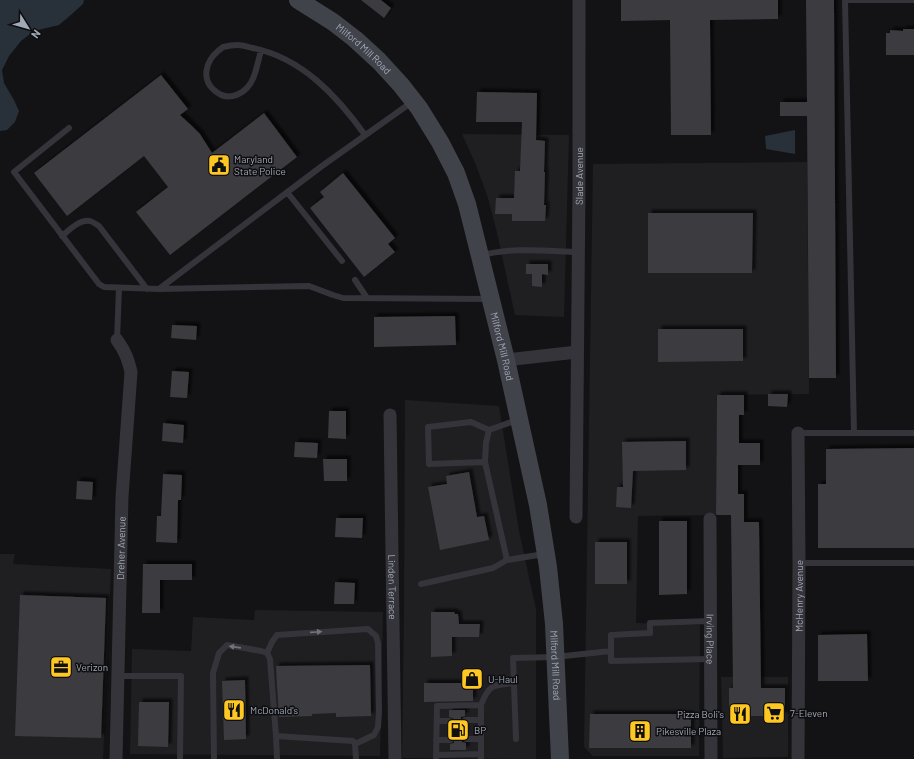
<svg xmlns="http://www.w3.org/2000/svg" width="914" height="759" font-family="Barlow,sans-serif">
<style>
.built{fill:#1f1f22}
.water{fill:#28303a}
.building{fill:#3a3b40;filter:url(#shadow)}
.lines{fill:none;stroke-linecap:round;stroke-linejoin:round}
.service{stroke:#34343a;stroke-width:6}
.minor{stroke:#34343a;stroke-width:13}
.secondary{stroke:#41434a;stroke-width:18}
.oneway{fill:#71747f}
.labels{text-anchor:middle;stroke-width:3;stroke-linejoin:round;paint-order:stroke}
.street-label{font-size:10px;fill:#a3a8b7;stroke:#0e0e10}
.poi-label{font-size:10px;fill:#a3a8b7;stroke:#0e0e10;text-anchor:start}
</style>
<defs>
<filter id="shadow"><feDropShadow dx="3.5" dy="-3.5" stdDeviation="1" flood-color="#0009"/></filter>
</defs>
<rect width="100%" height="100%" fill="#131315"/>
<path class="built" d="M462 134 569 135 564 317 515 315 497 233 488 198 476 165Z
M807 162 809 394 717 395 716 515 638 516 636 623 700 625 699 756H593L584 747 593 164Z
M405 400 499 406 519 531 536 609V759L402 758 404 611Z
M0 554H15L13 564 111 569 103 759H0Z
M255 610 383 612 380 756 130 754 132 649 191 651 193 617 254 620Z
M721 677H788V757L723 758Z"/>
<path class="water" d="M0 0H84L83 4 72 14 59 25 34 31 21 41 9 56 2 70 4 83 14 100 19 111 15 122 7 130 0 131Z
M795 130V154L766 149 765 136Z"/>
<path class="building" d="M361 0H381L391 8 384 18Z
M621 0H778V19L710 20 711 135H671L670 20 621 21Z
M806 0H834L836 378H809L807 116H780V102H807Z
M903 29H914V55H886V33H890V30L903 31Z
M161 75 188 109 180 115 192 126 200 134 212 153 264 113 297 157 170 255 136 212 168 187 144 156 67 216 34 173Z
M477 92 537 93 536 140 545 141 544 172H545L544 205H546L545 221H512V214H495L496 198H514L515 171H520L522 122H476Z
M343 173 395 238 388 244 395 252 364 277 310 208 324 197 320 192Z
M648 213H753L752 273H648Z
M526 264H548V275L542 274V287L532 286V274H526Z
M455 316 456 345 374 347V317Z
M172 325 197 326 196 340 171 338Z
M658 329H743V361L658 362Z
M172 371 189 372 187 398 170 397Z
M768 394H788L787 407 768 406Z
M717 395H744V415H739V443H760V465H738V494H744V522H759L761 688H785V716H729V688H733L731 515H717L716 514Z
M329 411H346V439L328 438Z
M163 423 184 425 183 443 162 441Z
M686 441V470L633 471 631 508 616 507 617 487H623L622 442Z
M295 442 318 443 317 458 294 457Z
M914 448V548H818V484H826V449Z
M323 459H347V481H324Z
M469 472 477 517 484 516 489 540 440 550 428 487 447 484 446 476Z
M163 474 182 475 181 500H178L177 543 156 542 157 516H161Z
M77 481 93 482 92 500 76 499Z
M336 518H363L362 538 335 537Z
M659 521H687V594L659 595Z
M595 542H627V584H595Z
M143 564H192V580H160V613H142Z
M335 582 355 583 354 604H334Z
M20 595 106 598 101 738 15 736Z
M431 612H454L455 614H458L459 624H480L479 637H452V656L431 657Z
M867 634 868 681H818V635Z
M370 665 371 716 336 717V713L312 714V716L279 717 277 686 276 666Z
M245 680 246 739 224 740 222 681Z
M424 683H463V688H473V701L424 702Z
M139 702H169L168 747 138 746Z
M449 710H465V716L461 717V720L462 724H465L466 735 462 736V742L466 743V750H450V744L454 743V740L453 736H450L449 725 453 724V718L449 717Z
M590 714H691V748H589Z"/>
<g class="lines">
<path class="service" d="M261 50C259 58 257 68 254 76 248 93 229 104 214 90 201 79 206 61 218 51 219 50 222 48 223 47 227 46 234 45 238 45 243 45 248 47 253 48 302 58 337 96 365 135
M69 128 14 172 99 284 104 287 159 289 322 166 412 102
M287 192 342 261
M62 236C69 230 80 219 90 221 93 222 96 224 99 226L147 289
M482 255C513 247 546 251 578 252
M355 280 367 298
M159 289 309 286 333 295 343 298 489 299
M117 340 119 288
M517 420 489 430 486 443 485 462 507 560 544 554
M798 433H914
M854 433 845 0H914
M485 462 429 464 428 427 471 422 489 430
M799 563H914
M421 584 493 568 507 560
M267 653 272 642 277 635 368 629 376 636 378 643 379 712 378 727 374 735 355 744
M711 659 611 661V635L650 633V623L711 621
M118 676H181L180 759
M481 705C489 684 493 685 514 683
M465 720H481
M437 721H449
M466 739H481
M516 739 513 658 555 657 611 651
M436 740H450
M436 755 481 754
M214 759 213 673 219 653 227 645 261 651 267 653 270 659 276 736
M277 759 276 736 353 741 355 744 356 759
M436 759 437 706 481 705V759"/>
<g class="minor">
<path d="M506 360 577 352"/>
<path id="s1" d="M390 415 395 759"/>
<path id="s2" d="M576 517 579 186V0"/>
<path id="s3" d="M710 519 711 759"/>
<path id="s4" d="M116 759 122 497 131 372C128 359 125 351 117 340"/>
<path id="s5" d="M798 759 799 563 798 433"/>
</g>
<path class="secondary" id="s6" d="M298 0 333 22 355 39 379 61 401 85 419 108 440 142 456 173 467 204 506 360 538 505 548 567 554 624 560 759"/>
</g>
<defs><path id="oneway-solid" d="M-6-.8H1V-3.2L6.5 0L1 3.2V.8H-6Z"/></defs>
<g class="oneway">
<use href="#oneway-solid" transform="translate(316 632) rotate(-4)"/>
<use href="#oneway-solid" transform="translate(235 647) rotate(-172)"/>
</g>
<defs>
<g id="civic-square" transform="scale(1.15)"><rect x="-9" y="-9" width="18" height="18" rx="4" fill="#ffc721" stroke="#0e0e10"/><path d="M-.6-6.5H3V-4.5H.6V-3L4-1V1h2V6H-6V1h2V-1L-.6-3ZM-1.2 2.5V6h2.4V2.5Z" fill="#111"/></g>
<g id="office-square" transform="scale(1.15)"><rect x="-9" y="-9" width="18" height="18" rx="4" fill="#ffc721" stroke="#0e0e10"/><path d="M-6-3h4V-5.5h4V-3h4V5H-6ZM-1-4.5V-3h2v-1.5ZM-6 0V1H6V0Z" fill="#111"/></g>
<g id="shop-square" transform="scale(1.15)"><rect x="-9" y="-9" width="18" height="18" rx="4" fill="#ffc721" stroke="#0e0e10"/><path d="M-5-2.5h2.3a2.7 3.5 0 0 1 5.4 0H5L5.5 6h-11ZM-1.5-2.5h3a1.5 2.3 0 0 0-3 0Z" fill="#111"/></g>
<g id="restaurant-square" transform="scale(1.15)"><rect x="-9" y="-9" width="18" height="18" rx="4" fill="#ffc721" stroke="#0e0e10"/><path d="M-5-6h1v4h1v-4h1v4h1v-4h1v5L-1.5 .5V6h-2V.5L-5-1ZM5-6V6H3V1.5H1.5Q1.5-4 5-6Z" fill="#111"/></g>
<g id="supermarket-square" transform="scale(1.15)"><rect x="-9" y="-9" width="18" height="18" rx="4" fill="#ffc721" stroke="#0e0e10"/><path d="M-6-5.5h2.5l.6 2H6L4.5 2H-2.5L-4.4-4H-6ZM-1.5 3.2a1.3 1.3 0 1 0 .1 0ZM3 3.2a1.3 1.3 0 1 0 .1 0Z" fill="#111"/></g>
<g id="fuel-square" transform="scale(1.15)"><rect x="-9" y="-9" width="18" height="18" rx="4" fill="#ffc721" stroke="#0e0e10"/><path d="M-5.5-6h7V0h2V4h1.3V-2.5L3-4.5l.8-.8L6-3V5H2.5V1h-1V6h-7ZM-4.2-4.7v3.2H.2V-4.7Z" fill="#111"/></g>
<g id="building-square" transform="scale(1.15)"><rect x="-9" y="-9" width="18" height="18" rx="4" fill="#ffc721" stroke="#0e0e10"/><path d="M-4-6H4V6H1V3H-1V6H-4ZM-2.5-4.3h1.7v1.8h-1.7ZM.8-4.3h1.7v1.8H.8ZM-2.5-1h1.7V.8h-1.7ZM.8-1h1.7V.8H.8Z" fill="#111"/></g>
</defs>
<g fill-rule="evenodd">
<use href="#civic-square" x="219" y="165"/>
<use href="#office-square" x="61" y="667"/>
<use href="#shop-square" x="472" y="679"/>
<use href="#restaurant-square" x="234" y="710"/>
<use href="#supermarket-square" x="774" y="713"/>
<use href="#restaurant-square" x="740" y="714"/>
<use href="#fuel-square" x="458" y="730"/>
<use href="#building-square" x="640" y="731"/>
</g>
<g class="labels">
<g class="street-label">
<text dy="4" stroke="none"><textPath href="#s6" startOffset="82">Milford Mill Road</textPath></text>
<text dy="4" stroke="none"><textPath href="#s2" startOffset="341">Slade Avenue</textPath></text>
<text dy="4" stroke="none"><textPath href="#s6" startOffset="418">Milford Mill Road</textPath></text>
<text dy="4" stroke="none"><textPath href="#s4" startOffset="211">Dreher Avenue</textPath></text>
<text dy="4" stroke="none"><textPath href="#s1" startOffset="172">Linden Terrace</textPath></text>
<text dy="4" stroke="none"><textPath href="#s5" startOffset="163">McHenry Avenue</textPath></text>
<text dy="4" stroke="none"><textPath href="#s3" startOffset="120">Irving Place</textPath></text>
<text dy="4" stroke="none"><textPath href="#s6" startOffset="742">Milford Mill Road</textPath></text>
</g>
<g class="poi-label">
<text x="234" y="163">Maryland<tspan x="234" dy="12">State Police</tspan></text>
<text x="76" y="671">Verizon</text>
<text x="488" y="683">U-Haul</text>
<text x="250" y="714">McDonald's</text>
<text x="790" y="717">7-Eleven</text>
<text x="724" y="718" text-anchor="end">Pizza Boli's</text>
<text x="474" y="734">BP</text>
<text x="656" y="735">Pikesville Plaza</text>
</g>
</g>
<g transform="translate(28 28) rotate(127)" stroke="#0e0e10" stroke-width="3" paint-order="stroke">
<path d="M0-3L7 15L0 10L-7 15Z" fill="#a3a8b7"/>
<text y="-6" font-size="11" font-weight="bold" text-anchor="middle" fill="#a3a8b7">N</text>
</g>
</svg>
